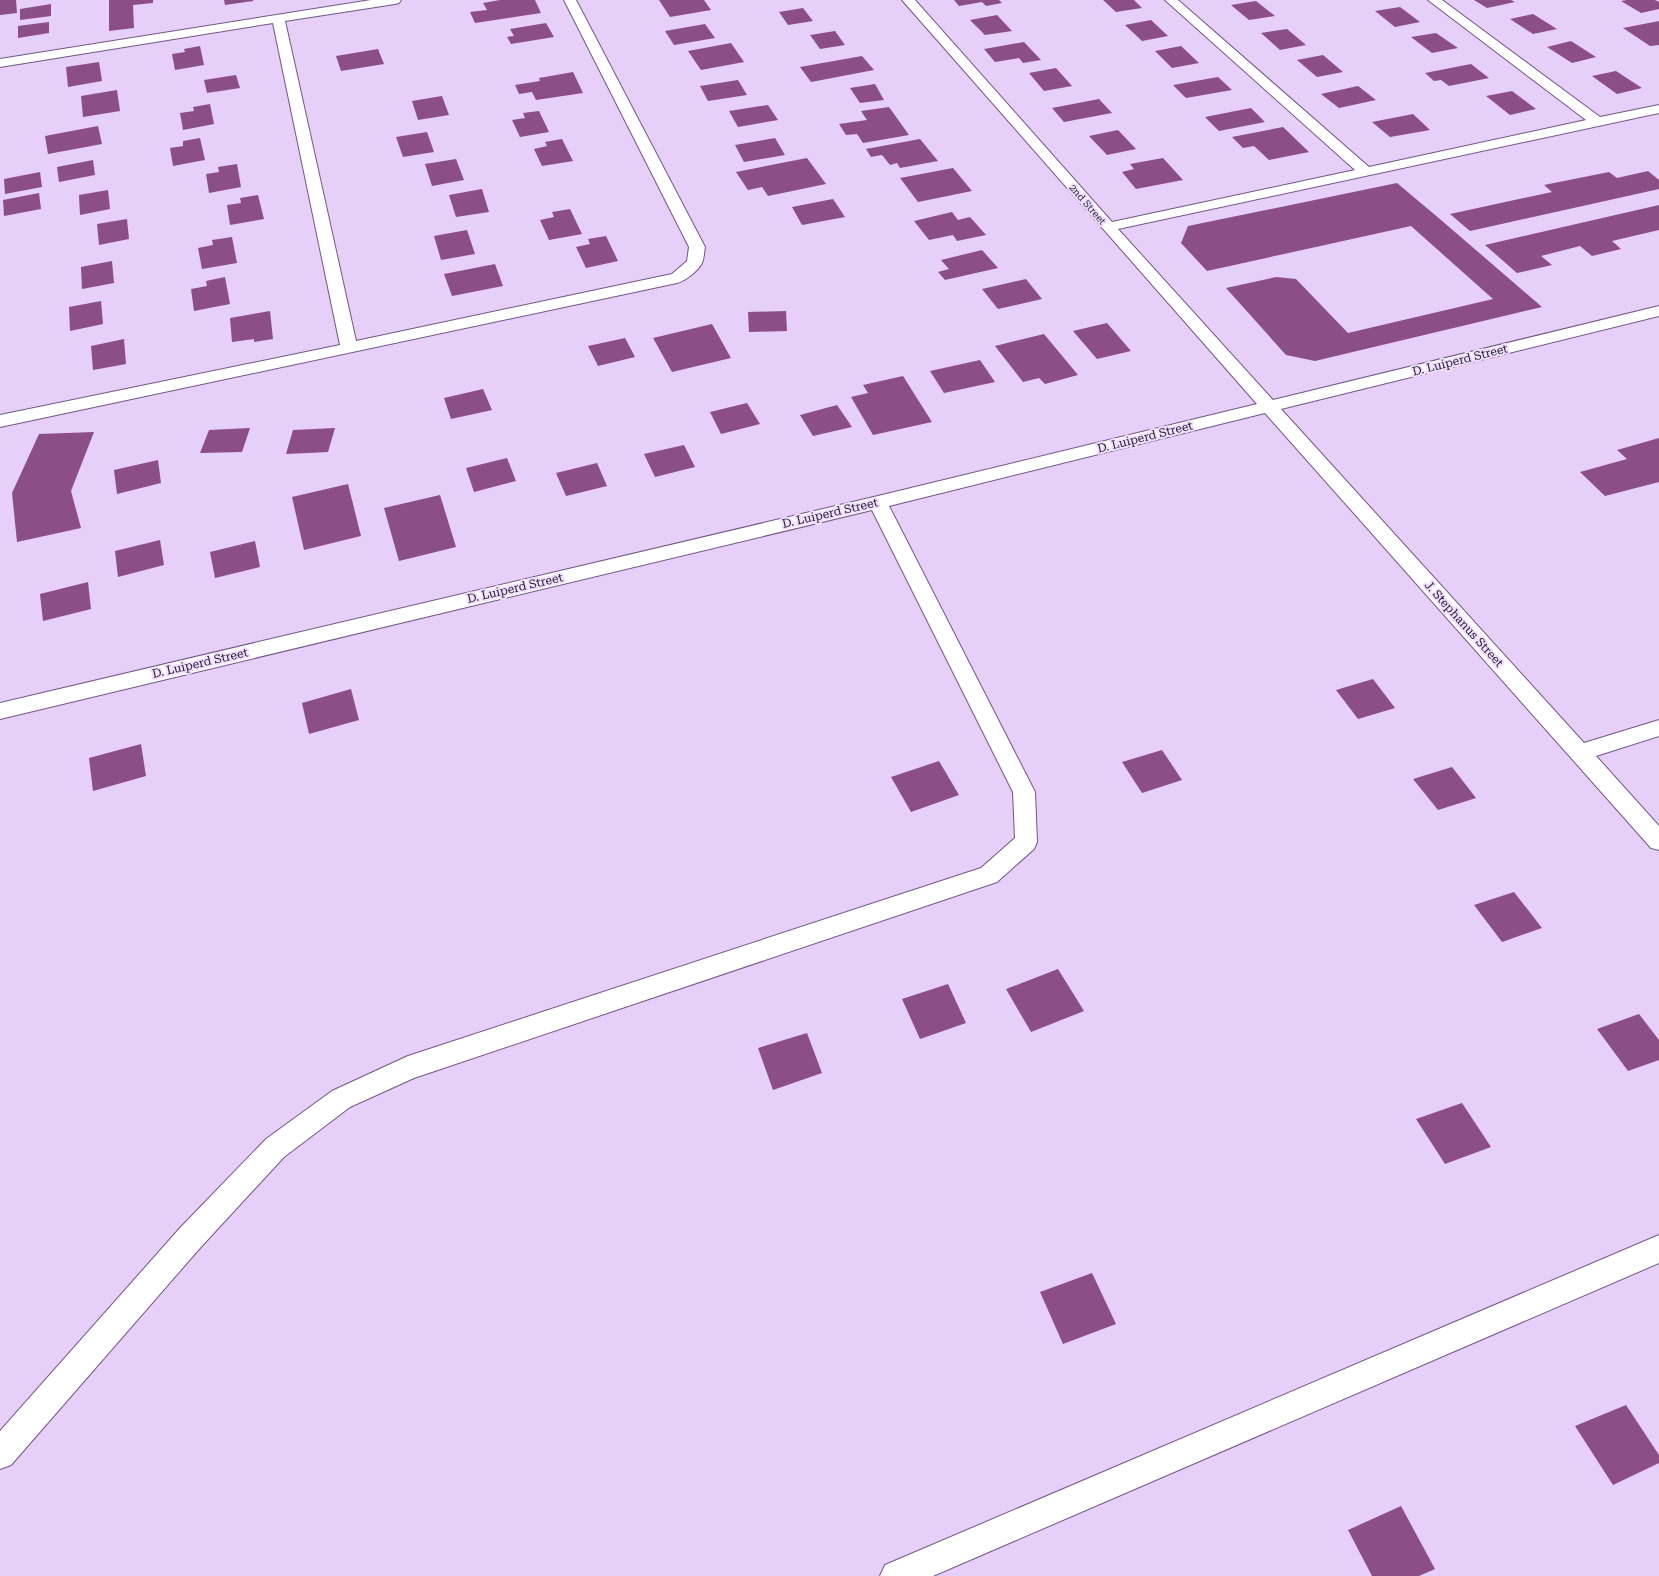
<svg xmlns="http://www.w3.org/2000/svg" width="1659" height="1576" font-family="'Roboto Serif',serif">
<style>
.building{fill:#8c4e86}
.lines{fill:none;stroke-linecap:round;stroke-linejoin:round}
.street-casing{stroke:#715784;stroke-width:2}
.street{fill:#fff;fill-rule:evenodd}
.labels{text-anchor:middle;stroke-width:4;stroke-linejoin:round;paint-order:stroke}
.far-street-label{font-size:10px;fill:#251a2d;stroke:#f0dffe}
.street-label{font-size:12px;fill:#251a2d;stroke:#f0dffe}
</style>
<rect width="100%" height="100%" fill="#e6cff8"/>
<path class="building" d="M0 0H16L17 13 0 15Z
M109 0H153V3L133 5 134 28 109 31Z
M224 0H253V1L225 5Z
M500 0H535L541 13 475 23 470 12 487 10 483 3Z
M659 0H704L711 10 670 17Z
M954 0H999L1002 3 986 6 982 2 959 6Z
M1103 0H1134L1142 8 1116 12Z
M1474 0H1511L1515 2 1487 8Z
M1627 0H1655L1659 2V9L1641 13 1621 1Z
M1256 1 1275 16 1249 20 1231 5Z
M51 4V16L20 20V9Z
M1400 7 1420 22 1395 27 1375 11Z
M803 8 813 21 788 25 779 12Z
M1533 14 1557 29 1533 34 1510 19Z
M997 15 1012 31 985 35 970 20Z
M1151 20 1168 36 1142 41 1125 25Z
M1659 21V45L1650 46 1623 28Z
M49 22V33L18 38V26Z
M546 23 554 37 511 44 507 37 514 36 510 29Z
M705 24 715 38 674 45 665 31Z
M1287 29 1306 45 1280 50 1261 33Z
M835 31 845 45 820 49 810 35Z
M1436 33 1458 48 1432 53 1411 37Z
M1571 41 1596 57 1572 63 1547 47Z
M1024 42 1041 60 1023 63 1019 58 995 62 984 49Z
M731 43 744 62 701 70 688 51Z
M200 46 204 65 175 70 172 54 185 52 184 49Z
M1181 46 1199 63 1172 68 1155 51Z
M378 49 384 64 341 71 336 56Z
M1323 55 1343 72 1317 77 1297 60Z
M862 56 874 70 811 82 800 67Z
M99 62 102 81 68 87 66 67Z
M1471 64 1489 78 1449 86 1441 80 1434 81 1425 73Z
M1056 68 1072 86 1044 91 1029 73Z
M1616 71 1642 88 1617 94 1592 76Z
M573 72 583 93 536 100 532 92 519 94 515 85 540 81 539 78Z
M236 75 240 88 207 93 204 80Z
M1218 77 1232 90 1186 98 1173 85Z
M738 80 747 95 708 101 700 86Z
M875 84 884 100 860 103 850 88Z
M1358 86 1376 100 1339 108 1321 94Z
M117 90 120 111 83 117 81 96Z
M1512 91 1536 109 1510 115 1486 96Z
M442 96 449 115 418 120 412 101Z
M1099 99 1112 113 1064 122 1052 108Z
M210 104 214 124 183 130 180 113 194 111 193 107Z
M768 105 778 120 738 127 729 111Z
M889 107 909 135 863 143 857 134 846 135 839 124 867 120 861 111Z
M1251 108 1265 122 1219 131 1205 117Z
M539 111 549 132 520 137 512 120 525 118 523 113Z
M1413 114 1430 130 1390 137 1372 122Z
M98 126 102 144 48 154 45 136Z
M1283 127 1309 152 1269 160 1254 146 1243 148 1232 137Z
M1118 130 1136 149 1107 155 1089 136Z
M427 132 434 152 403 157 396 137Z
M200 138 205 160 173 166 170 148 183 146V141Z
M775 138 785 155 744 162 735 145Z
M562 139 573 161 542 166 534 149 547 146 545 142Z
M920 139 938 161 900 168 897 163 890 165 882 155 871 157 866 149Z
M807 158 826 184 768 196 762 187 748 190 736 172Z
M1163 158 1183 180 1136 189 1122 172 1134 169 1130 164Z
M456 159 464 180 432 186 425 164Z
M93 160 95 175 59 182 57 167Z
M237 164 241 187 209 193 206 174 219 172 218 167Z
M953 168 972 191 918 202 900 178Z
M1648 171 1659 180V189L1470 231 1450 214 1552 192 1544 185 1609 172 1617 178Z
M40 172 42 187 5 194 4 179Z
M1397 183 1441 220 1542 307 1315 361 1286 355 1226 288 1276 277 1296 279 1348 333 1493 299 1411 226 1207 271 1181 243 1188 226Z
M482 189 489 212 456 217 449 195Z
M108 190 110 209 80 215 79 195Z
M39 193 41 209 4 216 3 200Z
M258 195 264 219 230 225 227 205 241 203 240 198Z
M833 199 845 217 802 225 792 207Z
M1659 205V230L1612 241 1621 249 1592 256 1580 246 1541 256 1552 265 1517 273 1485 245Z
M570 209 582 234 549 240 540 220 554 217 552 212Z
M952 212 958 220 970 217 986 235 957 241 953 235 929 240 914 221Z
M127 219 129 239 99 245 97 224Z
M467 230 475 254 441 260 434 236Z
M606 236 618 261 586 268 576 247 590 244 588 239Z
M232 237 237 263 202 269 198 248 213 245 212 240Z
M982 250 998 268 945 280 938 272 949 269 941 260Z
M112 261 114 283 82 289 81 267Z
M495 264 503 286 452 296 444 274Z
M225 277 230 304 194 311 191 289 207 286 206 281Z
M1026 279 1042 299 998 309 982 289Z
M101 301 103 324 70 331 69 307Z
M270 311 273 339 254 342V339L232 342 230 318Z
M786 311 787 331 749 332 748 312Z
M1107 323 1131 351 1097 359 1073 331Z
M712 324 731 358 672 372 653 338Z
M1044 334 1078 375 1045 384 1039 378 1023 382 995 346Z
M625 338 635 357 598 366 588 346Z
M124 339 126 364 93 370 91 346Z
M980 360 995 382 944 393 930 371Z
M903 376 932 422 873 435 851 397 868 393 863 385Z
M483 389 492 410 451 419 444 398Z
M747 403 760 424 721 434 710 412Z
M837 405 852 427 813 436 800 415Z
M250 428 242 452 200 453 209 430Z
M335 428 328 452 286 454 293 430Z
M94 432 71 491 81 528 17 542 12 493 39 434Z
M1659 438V482L1605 496 1580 472 1627 459 1617 450Z
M684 445 695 467 655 477 644 454Z
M507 458 516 481 474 492 466 468Z
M158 460 161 483 117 494 114 470Z
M597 463 607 486 566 496 556 473Z
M348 484 361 536 304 550 292 497Z
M440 495 456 547 399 561 384 508Z
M160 540 164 565 118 577 115 551Z
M255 541 260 567 215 578 210 552Z
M88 582 91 609 43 621 40 594Z
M1373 679 1395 708 1358 719 1336 690Z
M351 689 359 720 309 734 302 703Z
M141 744 146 776 93 791 89 758Z
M1162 750 1182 780 1142 793 1122 762Z
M939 761 959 795 911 812 891 777Z
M1452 767 1476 798 1438 810 1413 779Z
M1514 892 1542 928 1502 942 1474 905Z
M1058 969 1084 1011 1031 1032 1006 989Z
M948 984 966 1023 920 1039 902 999Z
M1639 1014 1659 1040V1060L1628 1071 1597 1029Z
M807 1033 822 1073 773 1090 758 1048Z
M1462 1103 1491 1147 1445 1164 1416 1119Z
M1092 1273 1116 1324 1063 1344 1040 1292Z
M1626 1405 1659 1455V1463L1613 1485 1575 1426Z
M1401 1506 1435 1569 1419 1576H1372L1348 1530Z"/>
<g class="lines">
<g class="street-casing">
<path id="street" d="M371 0H401L399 3 395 4 285 21 356 341 672 274 687 261 689 247 564 0H576L705 247C704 252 704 259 702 263 698 271 685 281 677 283L0 427V415L340 345 273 23 0 67V59Z
M902 0H915L1112 222 1355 170 1165 0H1178L1369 167 1586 120 1428 0H1442L1600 117 1659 105V113L1118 229 1273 400 1659 306V316L1281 409 1584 743 1659 720V736L1596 756 1659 826V850L1651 848 1265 413 889 506 1035 792 1037 842 1034 849 997 882 414 1078 350 1107 284 1157 200 1248 11 1465 0 1469V1431L180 1228 266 1139 332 1091 408 1056 981 868 1015 838 1013 792 872 510 0 719V703L878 496 1257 404Z
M1659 1235V1263L933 1576H880L885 1565Z"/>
</g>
<use href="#street" class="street"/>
</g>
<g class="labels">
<g class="far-street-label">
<text transform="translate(1088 204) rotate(49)" y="4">2nd Street</text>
</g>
<g class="street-label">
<text transform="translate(1460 360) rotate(-14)" y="4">D. Luiperd Street</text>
<text transform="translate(1145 437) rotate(-14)" y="4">D. Luiperd Street</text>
<text transform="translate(830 513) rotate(-13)" y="4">D. Luiperd Street</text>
<text transform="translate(515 588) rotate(-13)" y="4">D. Luiperd Street</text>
<text transform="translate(1464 624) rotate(48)" y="4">J. Stephanus Street</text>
<text transform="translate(200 663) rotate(-13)" y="4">D. Luiperd Street</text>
</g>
</g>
</svg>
